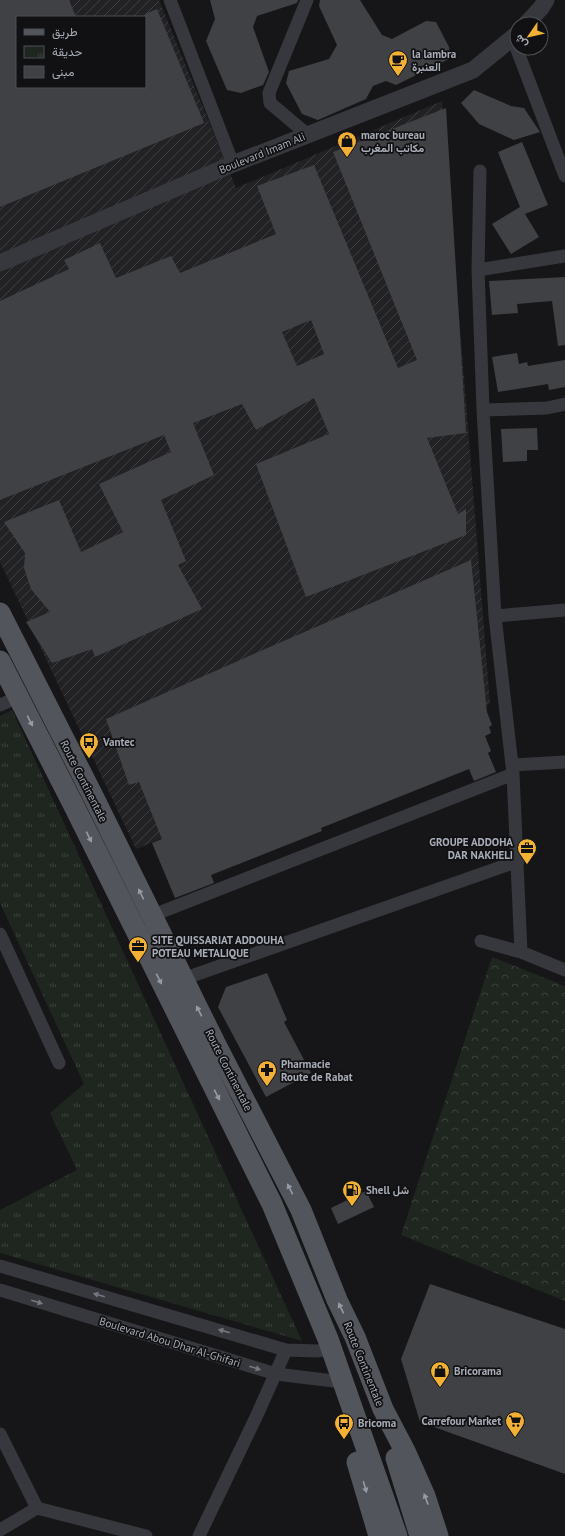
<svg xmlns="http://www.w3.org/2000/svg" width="565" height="1536" font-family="'PT Sans',Vazirmatn,sans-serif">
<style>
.industrial{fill:url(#industrial-furrows);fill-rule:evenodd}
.forest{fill:url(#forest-crowns)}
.park{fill:url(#park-tufts)}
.building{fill:#404145;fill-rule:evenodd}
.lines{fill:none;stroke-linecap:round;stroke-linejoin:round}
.minor{stroke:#37383d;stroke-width:13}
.tertiary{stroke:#37383d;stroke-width:17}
.primary{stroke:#53555c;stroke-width:21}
.oneway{fill:#979ba6}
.oneway2{fill:#757881}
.labels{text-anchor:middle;stroke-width:3.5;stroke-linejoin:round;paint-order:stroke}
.poi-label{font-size:11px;font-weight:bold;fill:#a8adb8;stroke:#111113;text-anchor:start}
.street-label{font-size:11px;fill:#a8adb8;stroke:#111113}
</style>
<defs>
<pattern id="industrial-furrows" width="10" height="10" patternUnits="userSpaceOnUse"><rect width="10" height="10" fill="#222225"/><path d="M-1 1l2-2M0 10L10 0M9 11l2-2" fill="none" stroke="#3f3f43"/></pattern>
<pattern id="forest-crowns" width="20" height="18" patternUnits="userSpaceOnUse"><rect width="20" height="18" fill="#1e261f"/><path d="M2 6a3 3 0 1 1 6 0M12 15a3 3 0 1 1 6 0" fill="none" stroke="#3c433d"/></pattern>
<pattern id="park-tufts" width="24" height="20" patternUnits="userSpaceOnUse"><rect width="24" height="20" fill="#1e261f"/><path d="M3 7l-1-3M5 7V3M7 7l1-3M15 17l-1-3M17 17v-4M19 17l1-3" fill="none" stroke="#3c433d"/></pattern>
</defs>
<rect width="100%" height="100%" fill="#161618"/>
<path class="industrial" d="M0 0H159L236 188 442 101 490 704 136 849 0 562ZM17 17H145V87H17Z"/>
<path class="forest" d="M492 957 565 986V1301L401 1235Z"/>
<path class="park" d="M12 710 302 1341 0 1253V1210L77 1170 50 1113 84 1084 0 903V716Z"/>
<path class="building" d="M0 0H69L76 17H17V87H145V14L157 9 204 123 0 207Z
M210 0H298L297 3 257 16 253 27 269 72 263 85 241 93 227 90 206 41 215 19Z
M320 0H360L382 35 392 39 426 21 436 22 449 47 451 58 396 85 386 81 373 86 366 99 318 120 302 114 286 83 289 71 329 59 337 45 319 6Z
M474 90 511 106 524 108 540 132 514 140 479 124 461 103Z
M446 108 466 433 427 438 458 514 466 509V535L306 597 256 464 329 434 314 398 256 430 242 404 193 423 214 475 161 500 186 561 178 565 202 609 95 657 92 649 52 663 26 622 50 612 31 589 24 568 25 553 4 522 59 500 81 552 123 532 99 484 171 452 164 435 0 500V301L69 269 64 260 100 243 116 278 171 256 180 273 276 234 257 186 314 165 398 368 417 360 333 152ZM311 320 324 354 297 366 282 332Z
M522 142 548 205 525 214 539 237 511 254 492 224 520 207 498 152Z
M565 277V345L558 346 552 301 517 304 518 313 492 315 489 281Z
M517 353 519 364 527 362 528 366 565 360V387L549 390 548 384 498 392 492 357Z
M537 428 538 450H527V461L503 462 501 429Z
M471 560 487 712 492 725 489 727 491 733 485 736 491 751 488 753 496 772 474 781 469 769 321 828 322 831 211 875 214 883 175 898 152 843 162 839 139 782 129 785 106 719 265 649Z
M267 973 287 1020 284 1022 311 1073 266 1097 218 1007 226 987Z
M366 1191 374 1207 338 1224 331 1208Z
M430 1284 565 1329V1474L420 1422 401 1359Z"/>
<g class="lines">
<path class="minor" d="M170 0 233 164
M307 0 269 93 270 103 308 135
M513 39 565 176
M480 171 478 270 483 410 495 616 513 774 521 952 565 970
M478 270 565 256
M483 410 547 408 565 404
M495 616 565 610
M0 705 18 697
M513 765 565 762
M151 916 513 774
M0 934 59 1063
M481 941 521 952
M183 979 518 861
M0 1266 286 1350 317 1351 330 1349
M0 1290 276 1374 342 1382
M0 1434 37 1508
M0 1530 37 1508 146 1536
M199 1536 257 1415 286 1350"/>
<path class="tertiary" d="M526 24 541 8 546 0
M0 263 233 164 473 70 517 34"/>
<path class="primary" d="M0 613 93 796 216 1045 301 1210 337 1300 355 1337 383 1409 405 1451 425 1496 438 1536
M0 661 73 804 272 1204 328 1339 397 1536
M396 1458 420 1536
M357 1462 379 1536"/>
</g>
<defs><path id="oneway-solid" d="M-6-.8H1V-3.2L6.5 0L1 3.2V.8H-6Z"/></defs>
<g class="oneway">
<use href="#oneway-solid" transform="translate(30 721) rotate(63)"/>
<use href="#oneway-solid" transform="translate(89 837) rotate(64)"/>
<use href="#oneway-solid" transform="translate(141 894) rotate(-116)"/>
<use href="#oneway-solid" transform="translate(159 979) rotate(63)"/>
<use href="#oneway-solid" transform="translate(199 1011) rotate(-117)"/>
<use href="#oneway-solid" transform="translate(217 1095) rotate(63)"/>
<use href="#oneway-solid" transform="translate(290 1189) rotate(-117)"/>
<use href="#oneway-solid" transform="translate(341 1308) rotate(-116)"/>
<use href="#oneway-solid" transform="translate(365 1487) rotate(74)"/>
<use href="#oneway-solid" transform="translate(426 1499) rotate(-110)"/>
</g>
<g class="oneway2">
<use href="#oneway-solid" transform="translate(99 1295) rotate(-164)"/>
<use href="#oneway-solid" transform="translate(37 1302) rotate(17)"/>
<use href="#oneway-solid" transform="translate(224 1331) rotate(-164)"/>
<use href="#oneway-solid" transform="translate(255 1368) rotate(17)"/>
</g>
<defs>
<g id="cafe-pin" transform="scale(1)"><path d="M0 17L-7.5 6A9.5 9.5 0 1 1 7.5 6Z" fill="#f2b134" stroke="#111113"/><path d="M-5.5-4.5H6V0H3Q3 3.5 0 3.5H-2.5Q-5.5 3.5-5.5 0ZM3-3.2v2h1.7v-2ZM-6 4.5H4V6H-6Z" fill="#111"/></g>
<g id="shop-pin" transform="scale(1)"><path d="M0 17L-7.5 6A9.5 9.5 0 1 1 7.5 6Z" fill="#f2b134" stroke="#111113"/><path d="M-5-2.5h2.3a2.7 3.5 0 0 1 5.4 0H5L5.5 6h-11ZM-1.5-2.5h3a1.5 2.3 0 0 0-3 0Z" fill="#111"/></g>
<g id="bus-pin" transform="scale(1)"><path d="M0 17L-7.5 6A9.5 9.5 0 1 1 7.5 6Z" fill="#f2b134" stroke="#111113"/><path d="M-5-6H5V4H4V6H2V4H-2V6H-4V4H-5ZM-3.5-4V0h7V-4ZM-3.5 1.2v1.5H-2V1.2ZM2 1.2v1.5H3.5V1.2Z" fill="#111"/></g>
<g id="office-pin" transform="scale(1)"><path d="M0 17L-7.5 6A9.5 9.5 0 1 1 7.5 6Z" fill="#f2b134" stroke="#111113"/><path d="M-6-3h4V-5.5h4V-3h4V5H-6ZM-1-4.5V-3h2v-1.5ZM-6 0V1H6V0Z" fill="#111"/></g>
<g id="pharmacy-pin" transform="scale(1)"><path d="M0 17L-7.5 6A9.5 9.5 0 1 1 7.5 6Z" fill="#f2b134" stroke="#111113"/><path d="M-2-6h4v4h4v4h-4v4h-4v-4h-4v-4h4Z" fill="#111"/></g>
<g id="fuel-pin" transform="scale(1)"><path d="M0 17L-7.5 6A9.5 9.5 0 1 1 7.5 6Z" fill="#f2b134" stroke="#111113"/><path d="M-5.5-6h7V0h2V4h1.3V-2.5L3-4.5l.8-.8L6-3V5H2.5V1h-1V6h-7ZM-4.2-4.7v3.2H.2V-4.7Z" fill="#111"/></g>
<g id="supermarket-pin" transform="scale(1)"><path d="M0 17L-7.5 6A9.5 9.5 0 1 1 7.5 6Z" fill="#f2b134" stroke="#111113"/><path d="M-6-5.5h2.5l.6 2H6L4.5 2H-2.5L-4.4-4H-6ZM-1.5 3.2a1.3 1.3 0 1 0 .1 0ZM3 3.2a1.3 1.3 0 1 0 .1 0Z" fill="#111"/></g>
</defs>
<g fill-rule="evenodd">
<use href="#cafe-pin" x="398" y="60"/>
<use href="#shop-pin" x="347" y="141"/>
<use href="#bus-pin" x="89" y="742"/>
<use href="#office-pin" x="527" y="848"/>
<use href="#office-pin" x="138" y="946"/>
<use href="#pharmacy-pin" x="267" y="1070"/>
<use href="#fuel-pin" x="352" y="1190"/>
<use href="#shop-pin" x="440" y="1371"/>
<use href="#supermarket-pin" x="515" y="1421"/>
<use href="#bus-pin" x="344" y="1423"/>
</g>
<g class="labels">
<g class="poi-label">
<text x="412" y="58">la lambra<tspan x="412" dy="13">العنبرة</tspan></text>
<text x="361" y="139">maroc bureau<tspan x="361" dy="13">مكاتب المغرب</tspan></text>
<text x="103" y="746">Vantec</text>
<text x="513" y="846" text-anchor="end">GROUPE ADDOHA<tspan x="513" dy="13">DAR NAKHELI</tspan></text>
<text x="152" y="944">SITE QUISSARIAT ADDOUHA<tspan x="152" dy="13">POTEAU METALIQUE</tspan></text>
<text x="281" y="1068">Pharmacie<tspan x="281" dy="13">Route de Rabat</tspan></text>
<text x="366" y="1194">Shell شل</text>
<text x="454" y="1375">Bricorama</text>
<text x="501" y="1425" text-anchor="end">Carrefour Market</text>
<text x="358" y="1427">Bricoma</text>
</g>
<g class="street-label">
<text transform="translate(262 153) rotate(-22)" y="4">Boulevard Imam Ali</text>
<text transform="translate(84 781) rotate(63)" y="4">Route Continentale</text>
<text transform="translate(229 1070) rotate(63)" y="4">Route Continentale</text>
<text transform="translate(170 1342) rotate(17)" y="4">Boulevard Abou Dhar Al-Ghifari</text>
<text transform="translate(364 1364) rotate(68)" y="4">Route Continentale</text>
</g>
</g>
<rect x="16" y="16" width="130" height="72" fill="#111113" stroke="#4d4f55"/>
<rect x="24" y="29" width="20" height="6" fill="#53555c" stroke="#4d4f55"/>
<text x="52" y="36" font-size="12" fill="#a8adb8">طريق</text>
<rect x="24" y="46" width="20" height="12" fill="url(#park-tufts)" stroke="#4d4f55"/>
<text x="52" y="56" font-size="12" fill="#a8adb8">حديقة</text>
<rect x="24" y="66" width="20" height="12" fill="#404145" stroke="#4d4f55"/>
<text x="52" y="76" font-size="12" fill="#a8adb8">مبنى</text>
<g transform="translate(529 36) rotate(236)"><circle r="19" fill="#111113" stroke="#4d4f55"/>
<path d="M0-3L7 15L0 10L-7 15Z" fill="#f2b134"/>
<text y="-6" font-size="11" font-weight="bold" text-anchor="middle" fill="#a8adb8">ش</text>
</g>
</svg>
